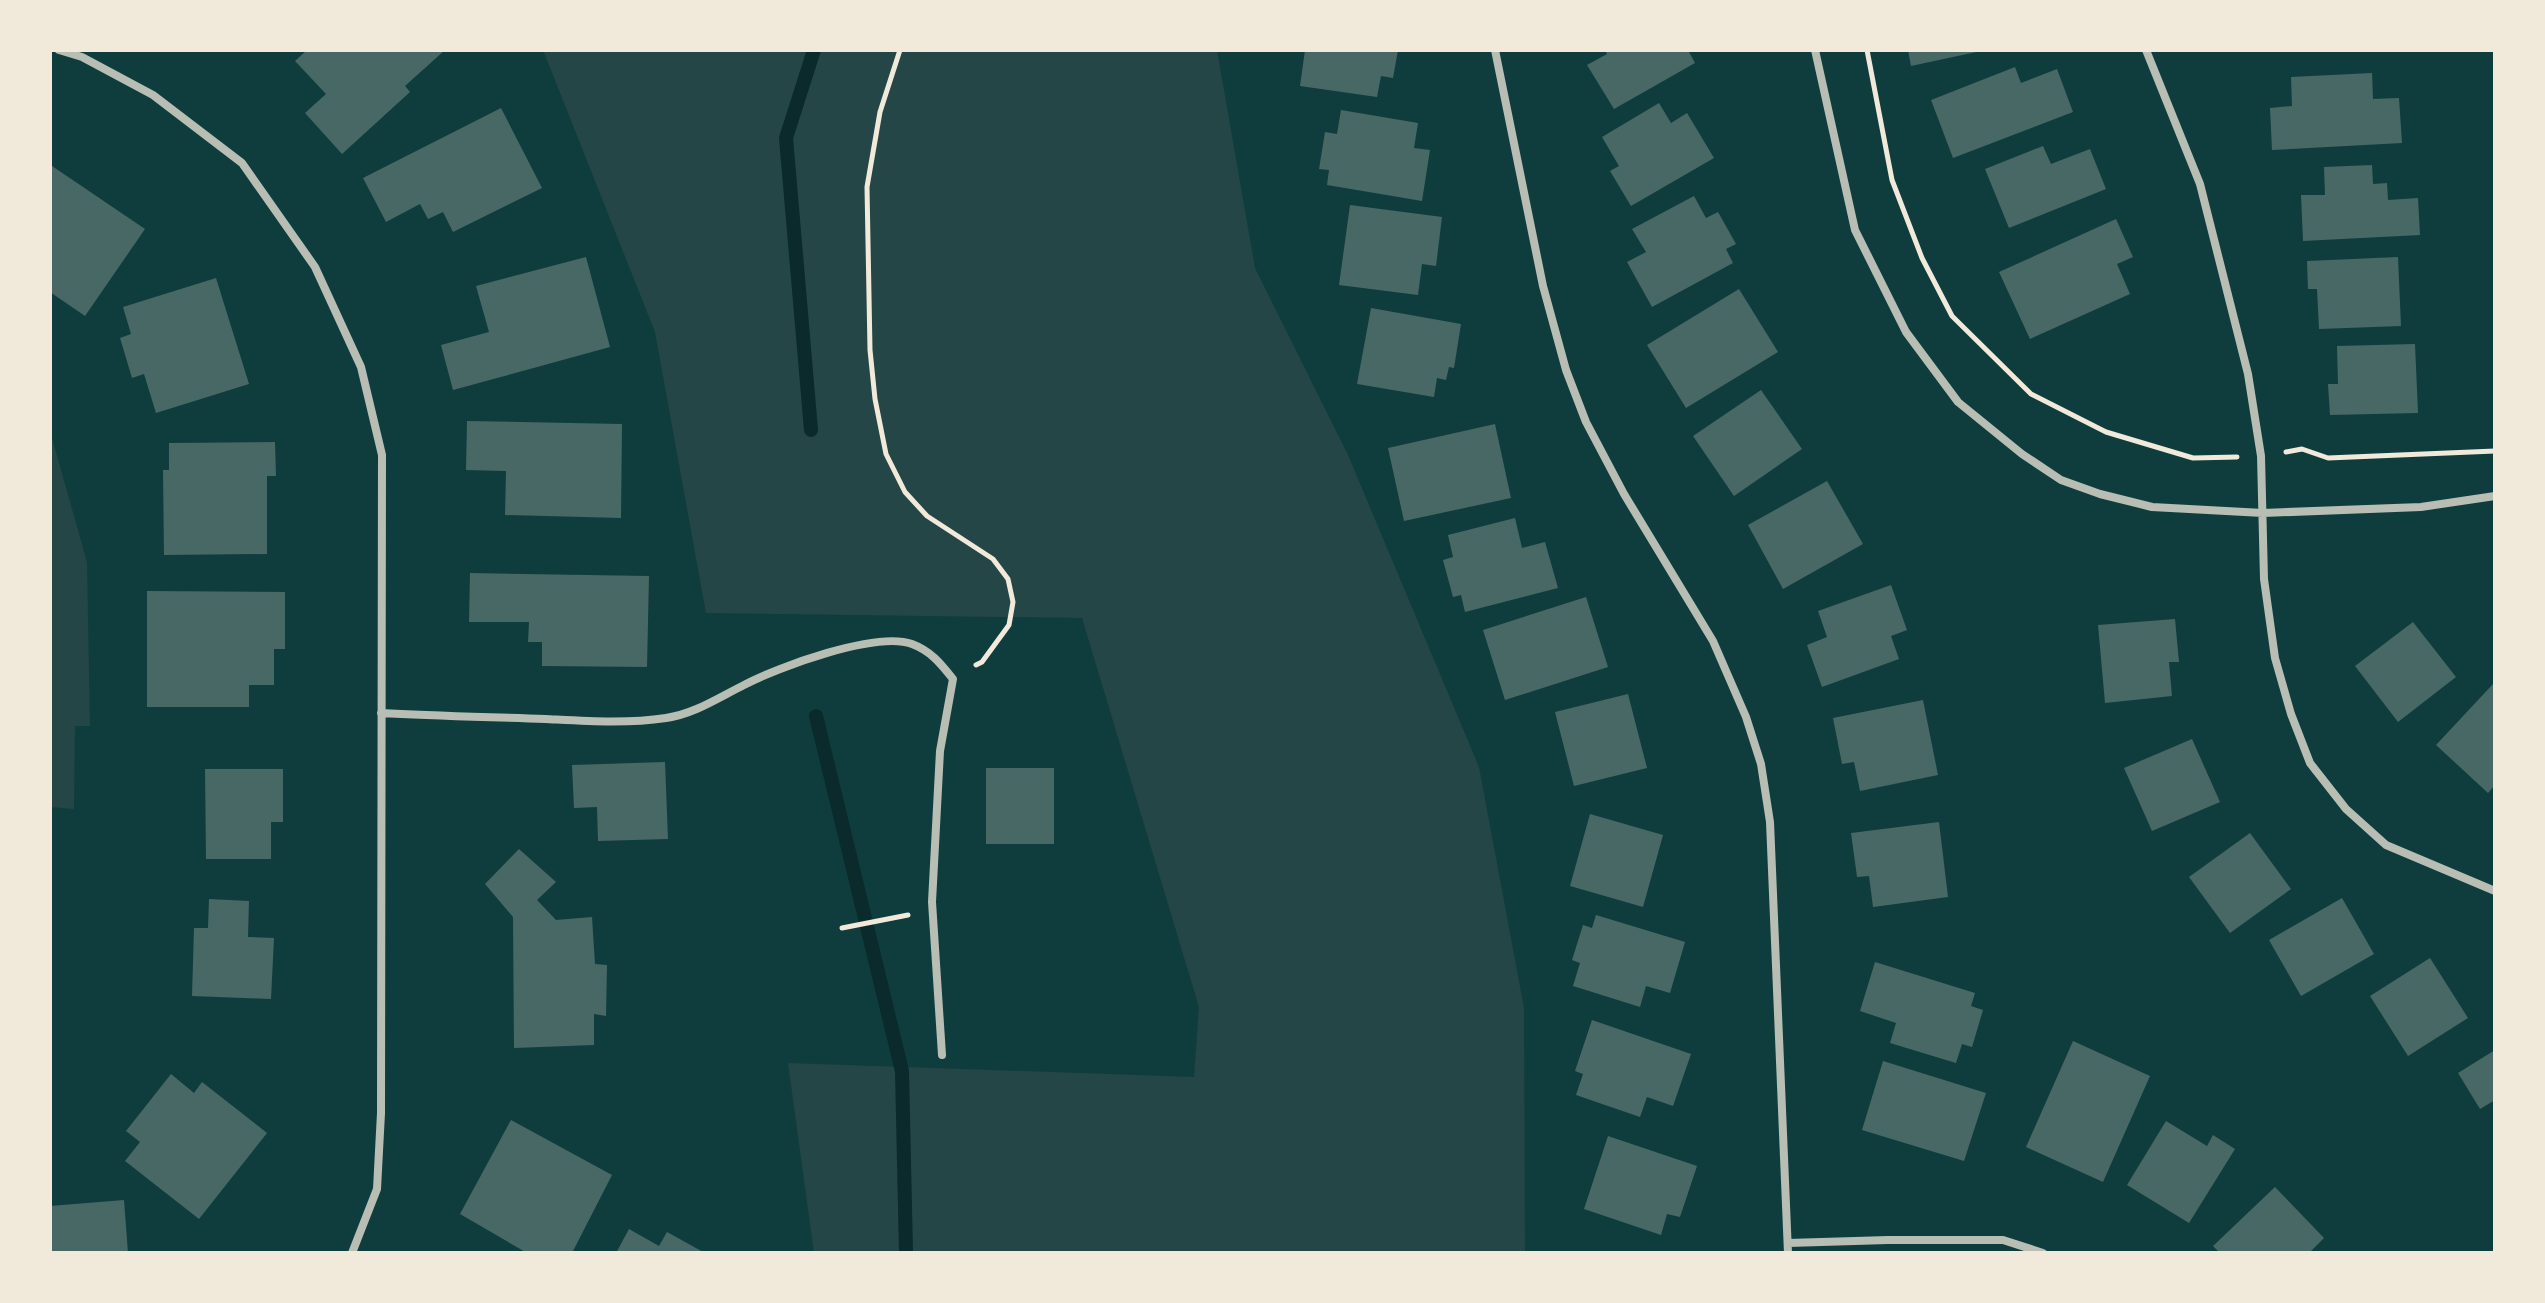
<svg xmlns="http://www.w3.org/2000/svg" width="2545" height="1303" font-family="'Alegreya Sans',sans-serif">
<style>
.green{fill:#244646}
.lines{fill:none;stroke-linecap:round;stroke-linejoin:round}
.stream{stroke:#0a2a2b;stroke-width:14}
.building{fill:#486865}
.path{stroke:#f1e9da;stroke-width:5}
.minor{stroke:#b8beb3;stroke-width:8}
</style>
<rect width="100%" height="100%" fill="#0f3d3e"/>
<path class="green" d="M543 50H1217L1255 268 1348 455 1479 767 1524 1008 1525 1253H814L788 1063 1194 1077 1199 1007 1082 618 706 613 655 332Z
M50 431 87 562 90 726H75L74 809 50 807Z"/>
<g class="lines">
<path class="stream" d="M811 430 786 138 814 50
M816 716 902 1071 906 1253"/>
</g>
<path class="building" d="M307 50H445L405 86 410 92 342 154 305 113 326 94 295 61Z
M1305 50H1398L1393 78 1381 76 1377 97 1300 86Z
M1605 50H1688L1695 63 1614 109 1587 65 1607 54Z
M1908 50H1981V51L1911 66Z
M2015 67 2021 83 2057 69 2073 112 1953 158 1931 100Z
M2372 73 2373 99 2399 98 2402 143 2272 150 2270 108 2292 106 2291 77Z
M1659 103 1671 123 1687 113 1714 158 1631 206 1610 171 1619 166 1602 137Z
M501 108 542 188 453 232 443 212 428 219 420 204 386 222 363 178Z
M1341 110 1418 123 1414 148 1430 150 1422 201 1327 185 1329 170 1319 169 1325 132 1337 134Z
M2043 146 2051 164 2090 149 2106 189 2009 228 1985 169Z
M2372 165 2373 184 2387 183 2388 200 2418 198 2420 235 2303 241 2301 195H2325L2324 167Z
M52 166 145 229 85 316 50 292V169Z
M1694 196 1706 218 1718 212 1736 244 1726 249 1733 263 1652 307 1627 262 1646 252 1632 229Z
M1350 205 1442 217 1436 266 1422 264 1418 295 1339 285Z
M2116 219 2133 257 2117 264 2130 294 2030 339 1999 272Z
M586 257 610 347 453 390 441 345 489 332 476 286Z
M2398 257 2401 326 2319 329 2317 289H2308L2307 261Z
M216 278 249 384 156 413 144 374 132 378 120 338 131 334 123 307Z
M1739 289 1778 352 1686 408 1647 345Z
M1371 308 1461 324 1454 368 1449 367 1446 380 1437 378 1434 397 1357 384Z
M2415 344 2418 413 2330 415 2328 384H2338L2337 346Z
M1761 390 1802 449 1734 496 1693 436Z
M467 421 622 424 621 518 505 515 506 471 466 470Z
M1495 424 1511 498 1404 521 1388 448Z
M275 442 276 476H267V554L164 555 163 470H169V443Z
M1827 481 1863 544 1783 589 1748 525Z
M1515 518 1522 548 1545 542 1558 588 1465 612 1461 595 1453 597 1443 560 1453 557 1448 535Z
M470 573 649 576 647 667 542 666V642H528L529 622H469Z
M1891 585 1907 630 1891 636 1899 659 1822 687 1807 645 1827 637 1818 611Z
M147 591 285 592V649H274V685H249V707H147Z
M1586 597 1608 667 1505 700 1483 630Z
M2175 619 2179 662H2169L2172 696 2105 703 2098 625Z
M2413 622 2456 677 2398 722 2355 666Z
M2493 684 2495 686V785L2488 793 2436 745Z
M1628 694 1647 768 1574 786 1555 712Z
M1923 700 1938 775 1860 791 1854 762 1842 764 1833 718Z
M2192 739 2220 802 2152 831 2124 768Z
M665 762 668 839 598 841 597 807 574 808 572 765Z
M986 768H1054V844H986Z
M205 769H283V822H271V859H206Z
M1590 814 1663 835 1643 907 1570 886Z
M1939 822 1948 897 1873 907 1869 876 1857 877 1851 833Z
M2250 833 2291 889 2230 933 2189 877Z
M519 849 556 882 537 900 556 920 592 917 595 964 607 965 606 1016 594 1014V1045L514 1048 513 917 485 884Z
M2342 898 2374 954 2301 996 2269 940Z
M209 899 249 901 248 937 274 938 271 999 192 996 194 928H208Z
M1596 915 1685 942 1670 993 1646 986 1640 1007 1573 986 1580 963 1572 960 1583 925 1592 928Z
M2430 958 2468 1018 2408 1056 2370 996Z
M1875 962 1975 993 1971 1006 1983 1010 1972 1047 1962 1044 1956 1063 1890 1043 1896 1023 1860 1011Z
M1592 1020 1691 1054 1673 1106 1647 1097 1640 1117 1576 1095 1583 1074 1575 1071Z
M2073 1041 2150 1076 2103 1182 2026 1147Z
M2495 1050V1100L2480 1109 2458 1073Z
M1883 1061 1986 1093 1964 1161 1862 1130Z
M171 1074 194 1093 202 1082 267 1133 199 1219 125 1161 140 1142 126 1131Z
M511 1120 612 1175 572 1253H527L460 1214Z
M2166 1121 2207 1146 2213 1135 2235 1149 2189 1223 2127 1185Z
M1608 1136 1697 1166 1680 1217 1667 1214 1661 1235 1584 1209Z
M2275 1187 2324 1238 2309 1253H2220L2213 1246Z
M124 1200 128 1253H50V1206Z
M629 1229 659 1246 667 1232 705 1253H616Z"/>
<g class="lines">
<path class="path" d="M900 50 880 112 867 187 870 350 875 399 886 454 905 492 927 516 993 559 1008 579 1013 602 1009 625 982 662 976 665
M1867 50 1892 180 1922 258 1952 316 2031 394 2106 432 2193 458 2237 457
M2286 452 2302 449 2328 458 2495 451
M842 928 908 915"/>
<path class="minor" d="M59 50 82 57 153 95 242 163 315 267 361 367 382 455 381 1113 377 1189 352 1253
M1495 50 1543 286 1566 370 1586 422 1624 494 1713 641 1746 717 1761 764 1770 822 1788 1253
M1815 50 1855 230 1906 332 1958 402 2022 454 2061 480 2100 494 2152 507 2263 513 2421 507 2495 496
M2146 50 2200 184 2248 374 2261 456 2264 579 2275 658 2291 714 2310 763 2346 809 2386 845 2495 891
M381 713C435 716 490 717 545 719 585 721 626 724 666 718 694 714 718 698 744 685 778 667 876 631 912 644 931 651 941 664 953 679L940 751 932 902 942 1055
M1788 1243 1888 1240H2003L2043 1253"/>
</g>
<rect width="2545" height="1303" fill="none" stroke="#f1e9da" stroke-width="104"/>
</svg>
